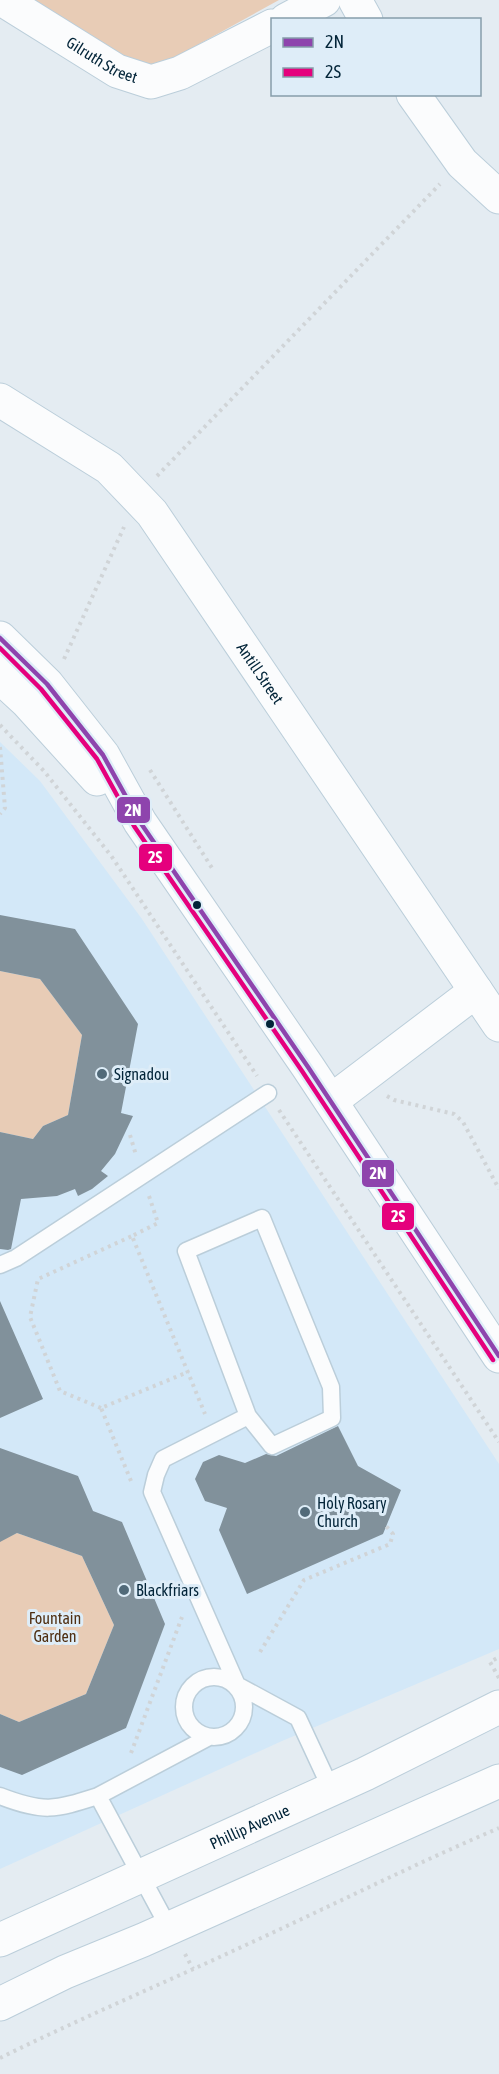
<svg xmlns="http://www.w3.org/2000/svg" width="499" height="2074" font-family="'Asap Condensed',sans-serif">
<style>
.built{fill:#d3e8f8}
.green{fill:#e8ccb6}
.building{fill:#81919b}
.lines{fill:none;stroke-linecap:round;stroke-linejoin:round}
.lane-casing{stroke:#bbceda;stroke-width:19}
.street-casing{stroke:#bbceda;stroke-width:35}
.secondary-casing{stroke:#bbceda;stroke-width:35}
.path{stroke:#d0d4d7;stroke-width:4;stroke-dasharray:3 4.5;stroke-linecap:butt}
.lane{stroke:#fbfcfd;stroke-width:16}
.street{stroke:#fbfcfd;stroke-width:33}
.secondary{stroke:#fbfcfd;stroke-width:33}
.bus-1-casing{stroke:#deedf8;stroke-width:9}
.bus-2-casing{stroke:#deedf8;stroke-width:9}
.bus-1{stroke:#8e44ad;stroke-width:4.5}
.bus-2{stroke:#e5007d;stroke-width:4.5}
.bus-dot{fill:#022438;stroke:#deedf8;stroke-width:2}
.poi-dot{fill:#516a79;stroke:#deedf8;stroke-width:2}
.labels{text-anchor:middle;stroke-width:6;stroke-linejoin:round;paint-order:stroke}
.street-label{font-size:16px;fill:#022438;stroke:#deedf8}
.poi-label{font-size:16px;fill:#022438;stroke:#deedf8;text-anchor:start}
.park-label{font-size:16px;fill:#4f2f12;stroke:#deedf8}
.line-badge{stroke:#deedf8;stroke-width:2}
.badge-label{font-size:16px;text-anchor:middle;font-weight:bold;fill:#fff}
</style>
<rect width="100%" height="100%" fill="#e4ecf2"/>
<path class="built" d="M0 742 40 781 142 919 499 1464V1649L282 1741 0 1869Z"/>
<path class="green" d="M35 0H279L163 64H144L124 58 34 1Z
M0 971 40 979 82 1035 68 1115 43 1126 33 1139 0 1132Z
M17 1533 82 1556 114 1625 86 1694 19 1722 0 1714V1541Z"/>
<path class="building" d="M0 915 75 929 138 1024 121 1113 133 1116 115 1154 101 1171 108 1176 92 1189 78 1196 75 1189 57 1196 21 1199 11 1249 8 1250 0 1249V1132L33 1139 43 1126 68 1115 82 1035 40 979 0 971Z
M0 1301 43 1399 0 1418Z
M338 1426 358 1466 401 1490 383 1534 247 1594 219 1530 227 1508 205 1501 195 1479 203 1462 219 1455 245 1463 266 1454 276 1456Z
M0 1448 78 1476 93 1511 122 1522 165 1624 126 1728 22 1775 0 1767V1714L19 1722 86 1694 114 1625 82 1556 17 1533 0 1542Z"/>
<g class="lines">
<g class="lane-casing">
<path id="lane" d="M0 1265 16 1258 268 1093
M248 1416 186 1251 262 1218 331 1387 332 1418 272 1446 248 1416 163 1459 156 1475 152 1492 237 1685 298 1718 331 1789
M184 1707a30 30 0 1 1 60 0a30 30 0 1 1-60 0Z
M0 1796C44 1813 54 1810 98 1796
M169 1928 98 1796 209 1737"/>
</g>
<g class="street-casing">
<g id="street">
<path id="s1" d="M3 0 117 71 151 82 180 73 272 26"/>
<path d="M355 0 366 20"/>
<path d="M286 20 324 0"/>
<path d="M413 94 462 163 499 197"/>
<path id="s2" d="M0 400 109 468 152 513 499 1025"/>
<path d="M331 1101 476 991"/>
</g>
</g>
<g class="secondary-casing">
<g id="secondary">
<path d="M0 638 47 684 103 755 140 822 308 1067 499 1356"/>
<path d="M0 677 27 702 97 779"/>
<path id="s3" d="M0 1940 365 1774 499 1707"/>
<path d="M0 2004 65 1972 143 1940 499 1781"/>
</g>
</g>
<path class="path" d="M157 476 440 184
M64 659 124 527
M0 725 44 771 112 857 257 1076
M0 747 5 808 0 814
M150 770 212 868
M387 1096 394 1100 454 1114 463 1122 499 1189
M279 1110 499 1442
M130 1135 136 1155
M149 1196 158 1223 132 1236 205 1414
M101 1408 60 1391 30 1317 38 1279 132 1236
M131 1481 101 1408 188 1372
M260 1652 304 1580 390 1544 393 1534 386 1526
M499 1678 490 1662 499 1657
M131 1753 182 1617
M185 1954 193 1969
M0 2058C77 2020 157 1986 235 1950 323 1910 410 1866 499 1828"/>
<use href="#lane" class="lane"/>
<use href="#street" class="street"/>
<use href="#secondary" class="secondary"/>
<g class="bus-1-casing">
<path id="bus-1" d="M0 638 47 684 103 755 140 822 308 1067 499 1356"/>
</g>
<g class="bus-2-casing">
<path id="bus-2" d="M0 648 41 689 97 759 134 826 302 1071 493 1360"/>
</g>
<use href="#bus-1" class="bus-1"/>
<use href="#bus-2" class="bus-2"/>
</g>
<g class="bus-dot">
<circle cx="197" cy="905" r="5"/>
<circle cx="270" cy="1024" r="5"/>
</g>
<g class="poi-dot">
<circle cx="102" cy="1074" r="6"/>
<circle cx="305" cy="1512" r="6"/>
<circle cx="124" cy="1590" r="6"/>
</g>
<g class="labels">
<g class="street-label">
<text dy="6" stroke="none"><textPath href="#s1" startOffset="116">Gilruth Street</textPath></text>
<text dy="6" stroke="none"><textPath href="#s2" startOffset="384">Antill Street</textPath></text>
<text dy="6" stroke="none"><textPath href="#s3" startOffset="274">Phillip Avenue</textPath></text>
</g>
<g class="poi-label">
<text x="114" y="1080">Signadou</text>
<text x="317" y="1509">Holy Rosary<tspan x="317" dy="18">Church</tspan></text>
<text x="136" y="1596">Blackfriars</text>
</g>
<g class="park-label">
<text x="55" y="1624">Fountain<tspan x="55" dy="18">Garden</tspan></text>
</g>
</g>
<g class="line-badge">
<rect x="116" y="796" width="35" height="28" rx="6" fill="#8e44ad"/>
<rect x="138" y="843" width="35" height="29" rx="6" fill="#e5007d"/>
<rect x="361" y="1159" width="34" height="29" rx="6" fill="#8e44ad"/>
<rect x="381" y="1202" width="34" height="29" rx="6" fill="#e5007d"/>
</g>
<g class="badge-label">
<text x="133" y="816">2N</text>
<text x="155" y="863">2S</text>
<text x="378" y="1179">2N</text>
<text x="398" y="1222">2S</text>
</g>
<rect x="271" y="18" width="210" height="78" fill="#deedf8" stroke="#869dab" stroke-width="1.5"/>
<rect x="283" y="38" width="30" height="9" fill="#8e44ad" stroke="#869dab" stroke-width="1.5"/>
<text x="325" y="48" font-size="18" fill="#022438">2N</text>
<rect x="283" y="68" width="30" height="9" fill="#e5007d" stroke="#869dab" stroke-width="1.5"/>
<text x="325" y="78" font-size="18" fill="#022438">2S</text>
</svg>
